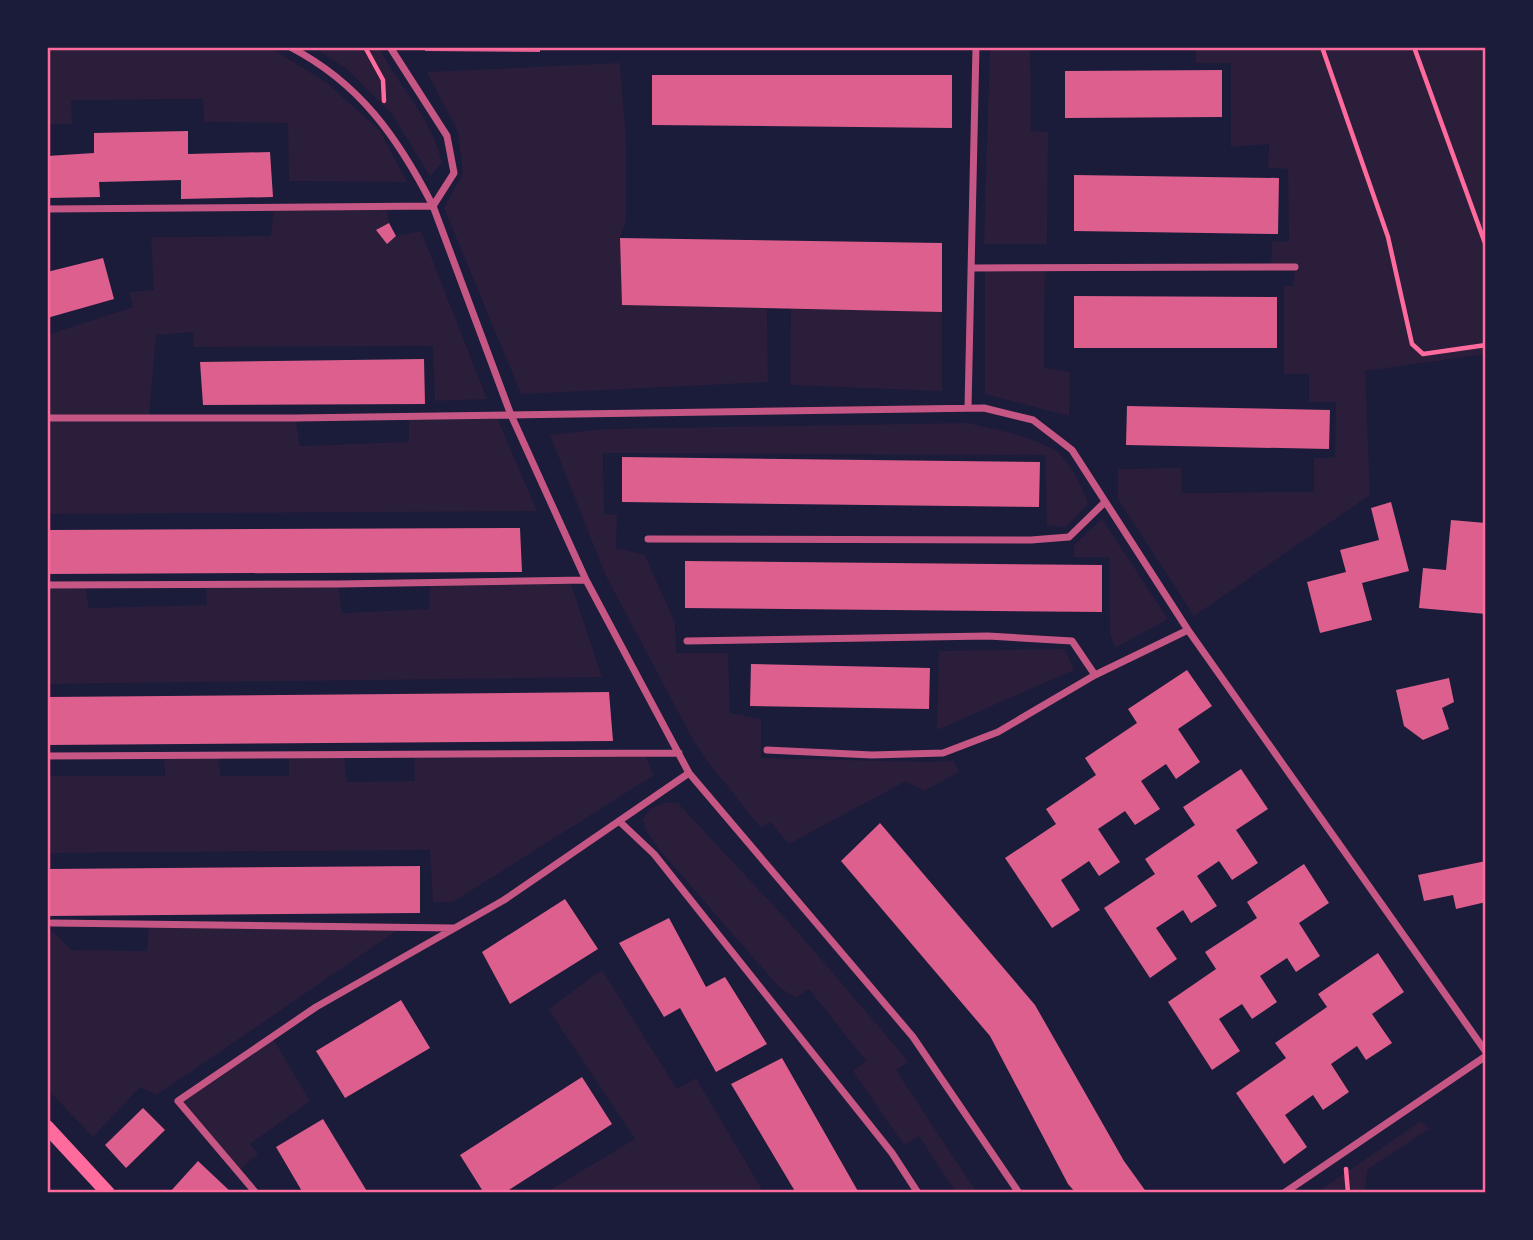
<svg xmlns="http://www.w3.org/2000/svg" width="1533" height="1240" font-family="'Golos Text',sans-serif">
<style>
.green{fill:#2a1e3b}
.building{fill:#dd5f8e}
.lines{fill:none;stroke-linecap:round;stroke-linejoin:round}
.path{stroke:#ff6b9d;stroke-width:4.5}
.minor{stroke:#c65784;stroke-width:7}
.secondary{stroke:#ff6b9d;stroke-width:14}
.neatline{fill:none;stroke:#ff6b9d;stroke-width:2.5}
</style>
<rect width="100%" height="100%" fill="#1b1b3a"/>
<path class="green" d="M47 47H269L327 83 380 131 407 182 289 181 288 123 204 122 203 99 71 100 72 124H47Z
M313 47H379C399 89 431 115 442 163L430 176 392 114 347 69Z
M990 47H1030L1031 131 1048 132 1047 244H984Z
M1196 47H1486V354L1365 371 1370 495 1194 616 1118 499V469L1181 468 1182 493 1314 492V458H1335L1336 402H1309V374H1284V286H1293L1295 267H1271L1272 241 1289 242 1288 169 1268 168 1269 144 1231 147V63H1196Z
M620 63 626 141V221L620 238 622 305 767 308 768 382 521 394 444 208 463 173 458 132 427 72Z
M386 206 389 223 377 230 396 236 421 231 487 399 435 401 433 346 194 347 193 332 156 335 149 418H295L300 446 409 442V417L496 415 537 511 47 514V335L133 307 129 292 154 290 151 237 271 236 274 207Z
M985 268H1045L1044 368 1070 372 1069 416 985 394Z
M791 309 942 312V391L790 385Z
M968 423C996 430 1027 435 1053 449 1067 456 1084 489 1088 504L1066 527 1047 525 1045 455 603 453 604 514 617 515 616 548 645 555 675 623 676 653H728L730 713 761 719V758L927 762 954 761 959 772 924 791 906 781 789 844 770 822 761 828 708 762 692 738 605 574 550 435 603 429Z
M1102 519 1168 619 1115 648 1110 633 1109 557H1074V545Z
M570 581 602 677 47 684V585H85L89 608 207 605 206 585 338 584 342 613 429 609 430 583Z
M1065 649 1074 670 937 730 939 651Z
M414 754H645L654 775 453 902H433L430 850 47 853V776H165L164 755H218L221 776H289V755H344L347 782 415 781Z
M663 803H678L797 931 898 1049 908 1062 896 1070 977 1193H956L919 1136 904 1145 853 1071 866 1061 809 989 795 998 778 986 659 849 645 828 643 819 650 809Z
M149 925 402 927 157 1095 140 1087 93 1137 47 1089V931L53 932 71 950 147 951Z
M602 970 677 1089 696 1078 764 1193H545L635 1139 548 1009Z
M272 1037 310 1101 250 1144 258 1154 238 1171 178 1101Z
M1421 1121 1429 1129 1368 1169 1364 1193H1316Z"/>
<path class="building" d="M425 47H540V52L425 51Z
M1222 70V117L1065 118V71Z
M652 75H952V128L652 125Z
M188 131V154L270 152 273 197 181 199V180L99 182 100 197 47 198V156L94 153V133Z
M1074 175 1279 178 1278 234 1074 231Z
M389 223 396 236 387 244 376 230Z
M620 238 942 243V312L622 305Z
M103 258 114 299 47 318V272Z
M1074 296 1277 297V348H1074Z
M424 359 425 404 203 405 200 362Z
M1127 406 1330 410 1329 449 1126 445Z
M622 457 1040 462 1039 507 622 502Z
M1391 502 1409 571 1362 583 1372 620 1320 633 1307 582 1346 572 1340 550 1379 540 1371 508Z
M1451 520 1486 523V614L1419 608 1423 568 1446 570Z
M520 528 522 572 47 574V530Z
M685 561 1102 565V612L685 608Z
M751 664 930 668 929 709 750 706Z
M1187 670 1212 706 1178 729 1200 762 1176 779 1166 764 1141 781 1160 809 1135 825 1125 811 1098 829 1120 862 1099 876 1089 861 1061 880 1080 910 1052 928 1005 858 1056 824 1046 809 1096 775 1085 758 1137 723 1128 709Z
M1449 678 1454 702 1442 708 1449 729 1423 740 1404 726 1396 690Z
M609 692 613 741 47 745V697Z
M1241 769 1268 809 1236 830 1258 863 1232 880 1219 861 1197 876 1217 906 1191 923 1183 910 1156 928 1177 959 1150 978 1104 908 1155 874 1145 859 1195 825 1183 807Z
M880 823 1035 1005 1124 1161 1147 1193H1076L1068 1184 990 1036 841 861Z
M1486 861V902L1456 909 1453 895 1424 901 1418 875Z
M1304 864 1329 903 1299 923 1320 956 1296 972 1287 958 1260 976 1277 1002 1252 1019 1242 1004 1219 1019 1240 1051 1212 1070 1168 1002 1216 969 1205 952 1257 918 1247 902Z
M420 866V913L47 916V869Z
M565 899 598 949 510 1004 482 952Z
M669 918 706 987 725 977 767 1044 716 1072 680 1008 664 1017 619 943Z
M1378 953 1404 992 1372 1014 1392 1043 1366 1060 1357 1046 1331 1064 1349 1092 1323 1110 1313 1095 1285 1115 1307 1147 1284 1164 1236 1093 1286 1058 1275 1043 1327 1007 1318 994Z
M401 1000 430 1048 345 1098 316 1051Z
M782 1058 859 1193H796L731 1084Z
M582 1077 612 1124 504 1193H484L460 1155Z
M143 1108 165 1130 126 1168 105 1145Z
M323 1119 368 1193H303L276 1147Z
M198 1161 232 1193H169Z"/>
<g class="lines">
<path class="path" d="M365 47 383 80 384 101
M1322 47 1388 237 1412 344 1423 354 1486 345
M1414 47 1486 246
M1346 1169 1348 1193"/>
<path class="minor" d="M290 47C360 83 398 138 433 206L511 415 586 580 689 773 913 1037 1019 1193
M390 47 447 136 454 173 433 206
M47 209 433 206
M972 268 1295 267
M968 408 976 47
M47 418H295L984 408 1033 420 1072 450 1188 630 1486 1052
M648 539 1031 540 1069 537 1105 502
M47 585 338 584 586 580
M687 641 988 636 1072 641 1095 675
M767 750 872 755 943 753 998 732 1095 675 1188 630
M47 756 679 753
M619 821 654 854 892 1153 918 1193
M52 923 453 928
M256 1193 178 1101 316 1007 504 900 689 773
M1284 1193 1486 1056"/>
<path class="secondary" d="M47 1127 108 1193"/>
</g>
<rect width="1533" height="1240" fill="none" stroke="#1b1b3a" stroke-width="98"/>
<rect x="49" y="49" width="1435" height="1142" class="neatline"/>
</svg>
